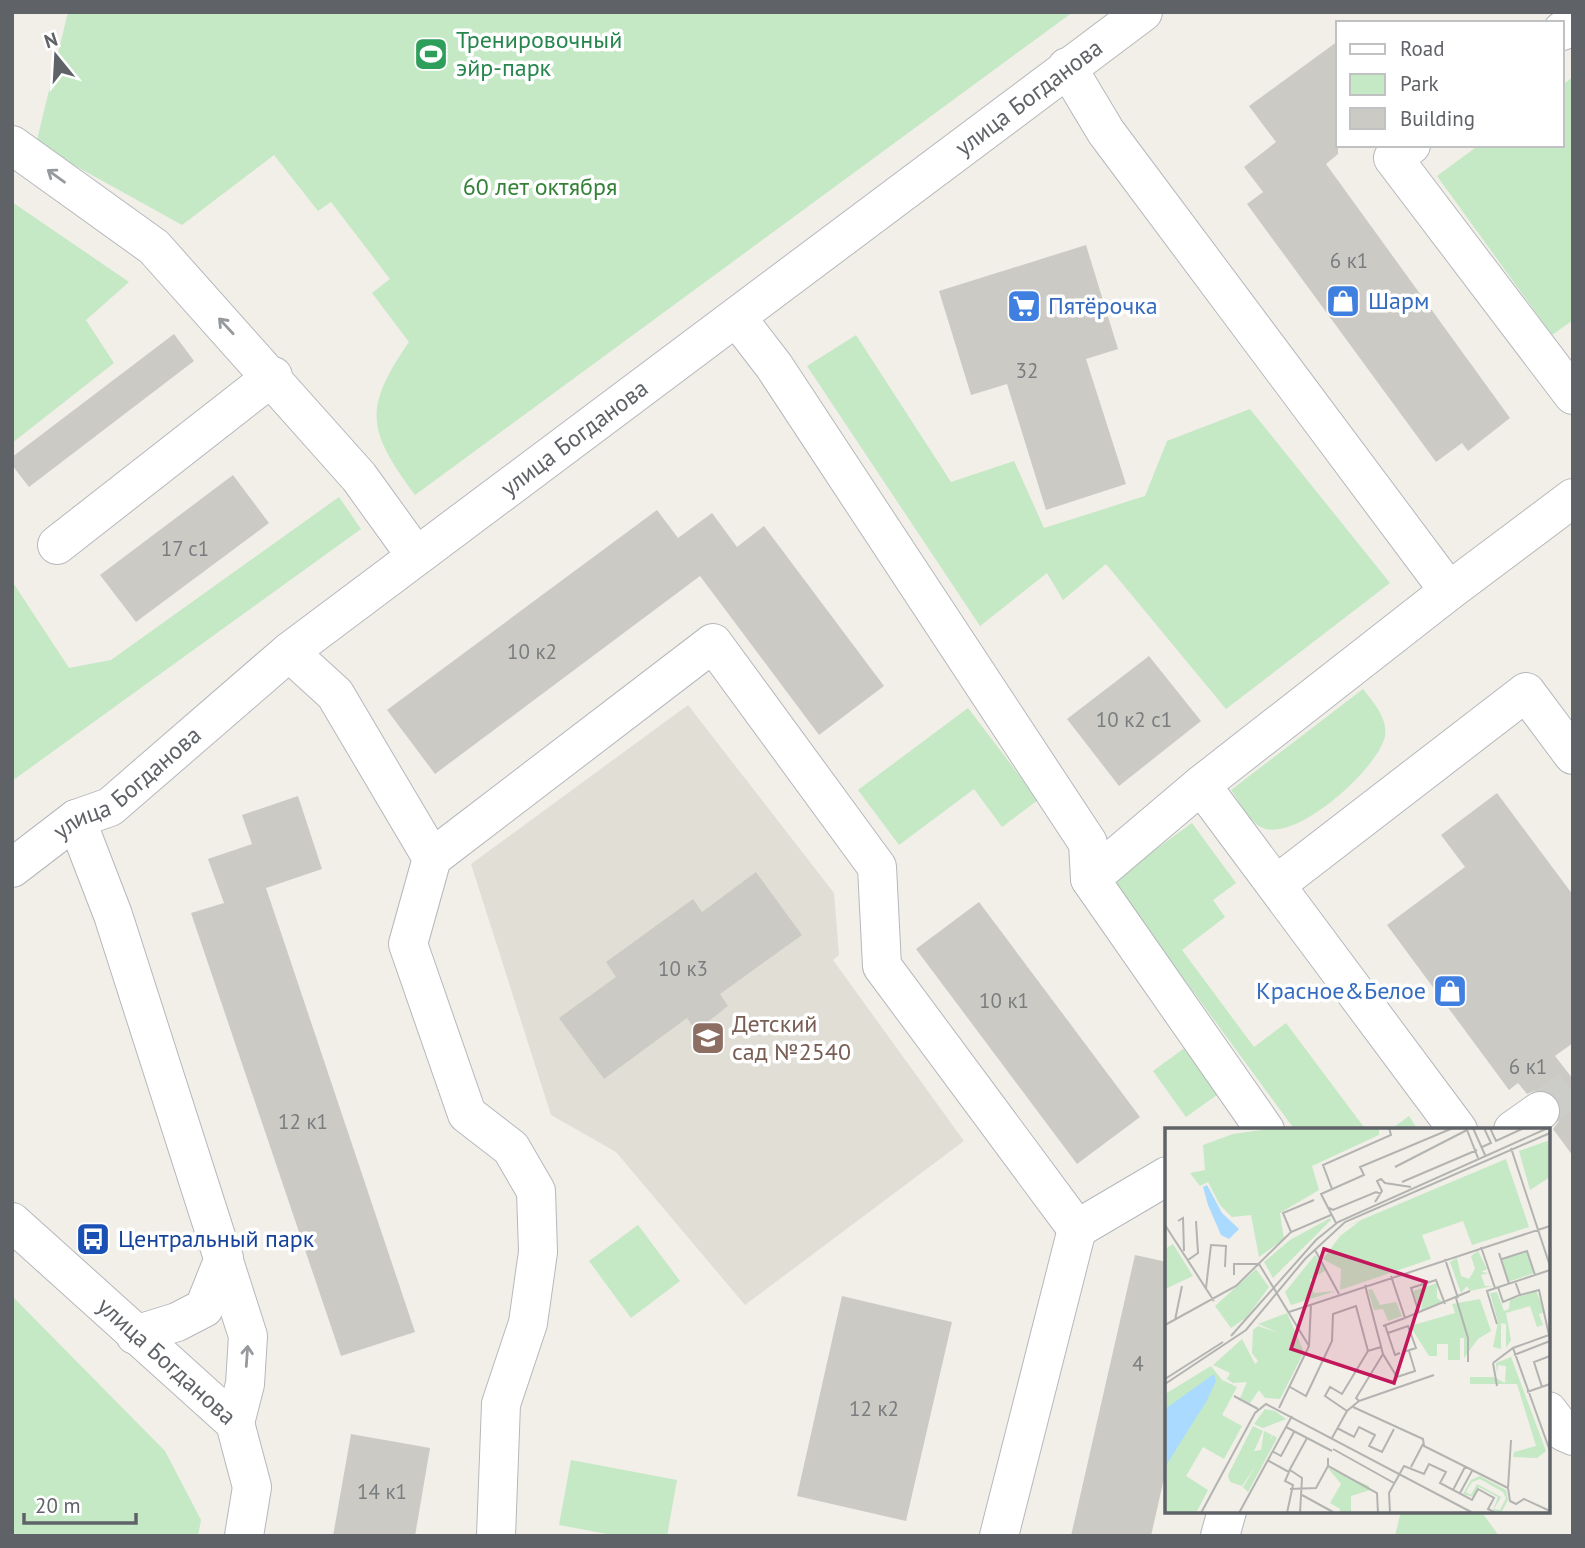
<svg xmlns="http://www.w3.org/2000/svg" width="1585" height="1548" font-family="'PT Sans',sans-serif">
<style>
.education{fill:#e1ded6}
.green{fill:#c5e8c5}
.building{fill:#cccac5}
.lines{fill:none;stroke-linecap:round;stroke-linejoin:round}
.minor-tunnel{stroke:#ccccc8;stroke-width:38;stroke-dasharray:38 19;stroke-linecap:butt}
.minor-casing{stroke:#b5b8bc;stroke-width:40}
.minor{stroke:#fff;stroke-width:38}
.oneway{stroke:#979a9d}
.labels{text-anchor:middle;stroke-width:7;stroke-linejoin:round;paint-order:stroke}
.number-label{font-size:21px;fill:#7a7d7f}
.leisure-label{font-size:24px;fill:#27864d;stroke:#fff;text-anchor:start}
.street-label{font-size:24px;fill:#5f6368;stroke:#fff}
.park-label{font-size:24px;fill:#348238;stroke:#fff}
.shop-label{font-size:24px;fill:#366cbe;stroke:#fff;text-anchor:start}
.education-label{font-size:24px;fill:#785e54;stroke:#fff;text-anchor:start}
.transit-label{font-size:24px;fill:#164399;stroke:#fff;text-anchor:start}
.inset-road{fill:none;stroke:#b3b3b1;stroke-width:2}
.view{fill:#c2185b;fill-opacity:0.15;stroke:#c2185b;stroke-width:3.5}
.inset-edge{fill:none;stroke:#5f6368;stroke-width:3.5}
</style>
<rect width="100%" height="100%" fill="#f1efe8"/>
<path class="education" d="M688 705 834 893 839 955 833 960 964 1141 745 1305 616 1152 551 1115 471 864Z"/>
<path class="green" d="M68 12H1073L415 495C368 431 362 410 409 342L372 293 390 279 331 202 318 211 274 155 182 225 36 144Z
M1573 77V320L1552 335 1437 176 1479 145H1562V85Z
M12 202 129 282 86 320 114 363 12 443Z
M856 335 951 482 1014 461 1044 528 1145 496 1167 441 1250 409 1390 583 1226 709 1106 564 1063 600 1047 573 980 626 807 366Z
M339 497 361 529 12 781V581L69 668 111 660Z
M1363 689C1373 702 1388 718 1385 736 1379 768 1294 845 1261 827 1249 821 1239 801 1231 790Z
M968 708 1038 800 1002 827 974 789 899 845 858 790Z
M1192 823 1236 883 1213 900 1225 917 1182 950 1254 1047 1286 1023 1366 1130H1295L1112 881Z
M1190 1044 1224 1090 1186 1117 1153 1071Z
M1409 1116 1418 1130H1390Z
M638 1225 680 1281 631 1318 589 1261Z
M12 1296 165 1451 201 1520 198 1536H12Z
M571 1460 677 1480 667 1536H618L559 1525Z
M1401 1511H1481L1499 1536H1395Z"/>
<path class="building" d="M1338 41V154L1326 164 1510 418 1468 451 1462 443 1436 462 1247 204 1263 192 1244 167 1276 142 1249 106Z
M1086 245 1118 349 1086 359 1126 484 1046 510 1007 384 971 395 939 291Z
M174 334 194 361 29 487 12 465V457Z
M233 475 269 523 136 622 100 575Z
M657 510 678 538 712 513 737 547 764 526 884 686 819 735 700 576 435 774 387 710Z
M1149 656 1201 721 1119 786 1067 719Z
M1497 793 1573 895V1043L1555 1056 1573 1079V1156L1553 1129 1559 1121 1562 1110 1557 1098 1549 1091 1539 1089 1527 1094 1518 1083 1509 1090 1387 925 1465 867 1441 835Z
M298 796 322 869 266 888 415 1332 341 1356 191 913 224 903 208 859 252 844 242 815Z
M756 872 802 935 720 994 728 1006 696 1031 687 1018 604 1079 559 1018 616 977 606 962 693 899 702 912Z
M979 902 1140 1117 1077 1164 916 949Z
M1135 1255 1167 1262V1465L1151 1536H1071Z
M842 1296 952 1322 906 1521 797 1496Z
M351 1434 430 1448 415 1536H333Z"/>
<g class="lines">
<path class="minor-tunnel" d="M1540 1111 1573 1086"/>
<g class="minor-casing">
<g id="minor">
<path d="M1562 31 1573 23"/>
<path d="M1067 67 1106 132 1449 591 1573 498"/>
<path d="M12 145 154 247 359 477 416 556"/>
<path d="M1411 145 1393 158 1573 395"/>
<path d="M737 318 774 366 1088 843 1090 879 1265 1130"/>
<path d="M57 545 273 376"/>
<path d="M289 652 335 694 432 858"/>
<path d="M1201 785 1458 1130"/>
<path d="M76 819 113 915 248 1336 245 1384 235 1423"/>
<path id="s1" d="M12 868 76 819 110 807 289 652 1143 12"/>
<path d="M1090 879 1201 785 1449 591"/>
<path d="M1277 884 1526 692 1573 755"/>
<path d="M1513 1130 1540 1111"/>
<path id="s2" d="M12 1222 235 1423 252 1487 244 1536"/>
<path d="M135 1335 177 1322 204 1308 224 1258"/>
<path d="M1548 1411 1564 1432 1573 1436"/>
<path d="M496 1536 501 1404 528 1323 538 1252 536 1191 511 1148 467 1114 408 944 432 858 713 643 877 867 882 966 1077 1229 1167 1176"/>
<path d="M999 1536 1077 1229"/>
<path d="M1220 1536 1227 1511"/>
</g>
</g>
<use href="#minor" class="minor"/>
</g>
<defs><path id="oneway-shaft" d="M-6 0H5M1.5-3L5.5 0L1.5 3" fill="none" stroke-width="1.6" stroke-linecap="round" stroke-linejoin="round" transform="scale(1.75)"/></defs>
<g class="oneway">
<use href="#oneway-shaft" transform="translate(56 176) rotate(-144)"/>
<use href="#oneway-shaft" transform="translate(226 326) rotate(-133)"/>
<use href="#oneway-shaft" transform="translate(247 1356) rotate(-86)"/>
</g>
<defs>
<g id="stadium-square" transform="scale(1.75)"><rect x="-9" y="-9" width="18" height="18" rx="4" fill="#2e9e5b" stroke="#fff"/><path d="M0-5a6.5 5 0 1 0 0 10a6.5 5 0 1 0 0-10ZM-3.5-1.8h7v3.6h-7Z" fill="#fff"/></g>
<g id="shop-square" transform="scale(1.75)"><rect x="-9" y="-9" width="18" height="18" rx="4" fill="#3f7fe0" stroke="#fff"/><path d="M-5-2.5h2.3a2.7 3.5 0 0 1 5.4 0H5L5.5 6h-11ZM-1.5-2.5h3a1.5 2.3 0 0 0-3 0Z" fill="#fff"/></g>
<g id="supermarket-square" transform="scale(1.75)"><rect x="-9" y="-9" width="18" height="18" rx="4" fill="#3f7fe0" stroke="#fff"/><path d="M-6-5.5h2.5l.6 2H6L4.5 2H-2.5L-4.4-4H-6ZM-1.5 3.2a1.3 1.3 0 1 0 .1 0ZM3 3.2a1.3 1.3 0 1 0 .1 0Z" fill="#fff"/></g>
<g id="school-square" transform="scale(1.75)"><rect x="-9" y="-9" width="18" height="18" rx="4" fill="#8d6e63" stroke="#fff"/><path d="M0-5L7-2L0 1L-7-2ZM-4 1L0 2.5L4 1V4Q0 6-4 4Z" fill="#fff"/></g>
<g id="bus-square" transform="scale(1.75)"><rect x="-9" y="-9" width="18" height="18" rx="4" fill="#1a4fb4" stroke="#fff"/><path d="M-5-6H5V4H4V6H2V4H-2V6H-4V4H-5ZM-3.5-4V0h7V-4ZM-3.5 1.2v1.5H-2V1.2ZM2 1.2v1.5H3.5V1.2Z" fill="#fff"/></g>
</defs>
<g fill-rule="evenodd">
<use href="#stadium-square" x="431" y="54"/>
<use href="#shop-square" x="1343" y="301"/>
<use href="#supermarket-square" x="1024" y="306"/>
<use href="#shop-square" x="1450" y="991"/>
<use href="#school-square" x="708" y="1038"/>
<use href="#bus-square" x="93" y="1239"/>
</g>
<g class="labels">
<g class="number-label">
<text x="1349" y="268">6 к1</text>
<text x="1027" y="378">32</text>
<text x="185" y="556">17 с1</text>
<text x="532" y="659">10 к2</text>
<text x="1134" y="727">10 к2 с1</text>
<text x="683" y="976">10 к3</text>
<text x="1004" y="1008">10 к1</text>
<text x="1528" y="1074">6 к1</text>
<text x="303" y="1129">12 к1</text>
<text x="1138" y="1371">4</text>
<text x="874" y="1416">12 к2</text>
<text x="382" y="1499">14 к1</text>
</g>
<g class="leisure-label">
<text x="456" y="48">Тренировочный<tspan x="456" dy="28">эйр-парк</tspan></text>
</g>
<g class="street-label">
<text dy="8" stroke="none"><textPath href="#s1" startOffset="1278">улица Богданова</textPath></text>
<text dy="8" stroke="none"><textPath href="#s1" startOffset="710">улица Богданова</textPath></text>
<text dy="8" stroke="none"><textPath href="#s1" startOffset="144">улица Богданова</textPath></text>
<text dy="8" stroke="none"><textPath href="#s2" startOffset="208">улица Богданова</textPath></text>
</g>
<g class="park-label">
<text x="540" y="195">60 лет октября</text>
</g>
<g class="shop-label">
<text x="1368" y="309">Шарм</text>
<text x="1048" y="314">Пятёрочка</text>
<text x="1426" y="999" text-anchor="end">Красное&amp;Белое</text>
</g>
<g class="education-label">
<text x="732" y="1032">Детский<tspan x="732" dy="28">сад №2540</tspan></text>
</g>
<g class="transit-label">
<text x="118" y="1247">Центральный парк</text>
</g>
</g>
<g transform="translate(1165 1128)">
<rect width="385" height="385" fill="#f1efe8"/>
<path d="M110 0H214V7L147 38 154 62 115 85 119 111 94 129 86 87 67 89 55 77 43 54 35 58 25 45 40 42 38 17 68 6ZM385 12V49L365 62 354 23ZM341 31 364 99 307 117 298 93 257 107 266 131 175 162 176 141 158 131 175 108 195 93 177 100ZM165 90 166 92 108 150 99 134 125 112ZM8 116 28 148 0 161V121ZM313 123 322 141 316 144 324 145 316 147 320 158H327L305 163 302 158 296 165 285 134 292 130 296 148 304 151 310 141 306 128ZM362 123 369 145 343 154 337 131ZM150 127 161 142 145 152 149 165 171 163 126 177 120 164ZM91 141 104 159 82 189 66 200 50 178ZM272 155V170L278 174 256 183 257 174 252 175 248 163ZM207 161 215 177 231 174 237 188 223 193 218 181 209 182 203 162ZM371 163 380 184 374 186 378 197 372 199 365 178 341 185 346 212 341 220V196L336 195V221L328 219 333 194 325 165 332 164 339 183 344 181 345 172ZM315 171 326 203 313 211 299 230V210H295V232H283V216H272V228H264L245 198 290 185 287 176ZM122 185 139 224 115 271 100 270 94 262 85 275 75 270 82 254 68 255 62 251 65 245 48 237 77 211 90 236 93 233 87 225 88 202 93 198 114 205 93 196ZM346 229 381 323 372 330 348 329 349 324 371 318 352 256H305V249H329L340 255 341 238 333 237 332 246 331 235ZM46 238 57 252 72 259 57 287 77 298 59 331 38 319 21 348 43 362 31 385H0V266ZM100 281 110 283 121 291 98 300 89 296ZM88 298 98 303 89 323 96 322 99 303 107 307 103 315 108 307 112 310 83 364 78 359 92 336 77 358 65 354 63 347ZM163 340 204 358 205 362 186 368V385H174L175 381 165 375 176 356ZM315 348 341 362 343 372 336 385 328 382 333 369 314 359 308 369 298 366 306 352ZM315 351 338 364 341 370 335 382 329 381 336 369 312 356 306 367 301 364 307 354Z" fill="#c5e8c5" fill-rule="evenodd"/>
<path d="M42 57 57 85 74 101 64 111 56 107 43 77 38 59ZM49 246 51 253 41 274 0 339V281Z" fill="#aadaff"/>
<path class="inset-road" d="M308 0 320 27M325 0 331 13 359 0M317 19 326 15 319 0M346 20 385 138M230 39 302 2 313 30M237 54 312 22M167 61 158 37 226 7 224 0M210 74 217 63 212 53 216 51 220 55 246 59M162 79 168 82 211 64 216 66M13 93 18 90 19 123M171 95 156 66 199 47 195 39 288 0M0 97 49 173M126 104 118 85 149 72M316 119 330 160M150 122 174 166M334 125 344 156M280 131 293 170M337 131 362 123 370 147M23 132 33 125 31 93M94 136 144 218 114 280M69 147V136H93M226 148 240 190 305 163M200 157 218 226 232 249 250 243 244 223M333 159 338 174 355 167 350 153M41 160 46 117 61 118 60 139M355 167 374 162 384 207M291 170 303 210V234M124 184 385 98M254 185 246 160 271 152 280 176M10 192 17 158M332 196 322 163 385 142M0 197 71 158 126 104 166 87M220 197 230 227 235 225M218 198 240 190M223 205 243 198 251 220 238 224M66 208 151 112 173 94 383 0M144 218 146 176M348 220 385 323M349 227 385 213M328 235 348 220 384 207M328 235 332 258M0 251 58 214M0 256 81 202 140 131 180 94 385 5M125 259 141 268 167 213 168 186 191 178 203 223 216 219M377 259 369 234 385 228M362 264 385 256M69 268 93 281M194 273 269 247M188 279 258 311 259 318 343 360 345 373 351 376 359 371 385 383M182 283 160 268 165 259 177 266 203 223M121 299 167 323M172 300 189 309 194 299 210 307 204 318 217 324 229 301M167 310 182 283 194 273 191 270 218 226M168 321 229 355M107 323 116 328 129 304M163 330V338L212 365 213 385M102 332 124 344 120 353 128 357 122 385M246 339 258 316M125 342 137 350 135 385M124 343 142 310M343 360 346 312M125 361 151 360 163 338M288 362 300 339M295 365 307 343M137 367 168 384M36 385 90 285 101 276 308 385M74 385 127 288M225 385 224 365 239 338 259 346 264 336 281 344 275 355 307 372 313 361 329 370 323 381 331 385"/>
<path class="view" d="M159 121 261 154 229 255 126 221Z"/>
<rect width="385" height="385" class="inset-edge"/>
</g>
<rect width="1585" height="1548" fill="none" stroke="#5f6368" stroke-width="28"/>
<rect x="1336" y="21" width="228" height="126" fill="#ffffff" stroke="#bfc1c3" stroke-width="2"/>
<rect x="1350" y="44" width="35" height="10" fill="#ffffff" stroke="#bfc1c3" stroke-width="2"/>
<text x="1400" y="56" font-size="21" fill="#5f6368">Road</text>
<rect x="1350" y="74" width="35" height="21" fill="#c5e8c5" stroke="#bfc1c3" stroke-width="2"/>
<text x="1400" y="91" font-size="21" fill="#5f6368">Park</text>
<rect x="1350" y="108" width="35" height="21" fill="#cccac5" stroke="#bfc1c3" stroke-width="2"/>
<text x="1400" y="126" font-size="21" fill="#5f6368">Building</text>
<g transform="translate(56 56) rotate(342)" stroke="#ffffff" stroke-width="5" paint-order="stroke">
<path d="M0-5L12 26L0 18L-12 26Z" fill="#5f6368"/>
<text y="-10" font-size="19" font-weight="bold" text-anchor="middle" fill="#5f6368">N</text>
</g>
<path d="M24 1513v10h112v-10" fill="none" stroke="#5f6368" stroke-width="3.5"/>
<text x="35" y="1513" font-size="21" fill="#5f6368" stroke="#ffffff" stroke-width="5" paint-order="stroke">20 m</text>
</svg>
